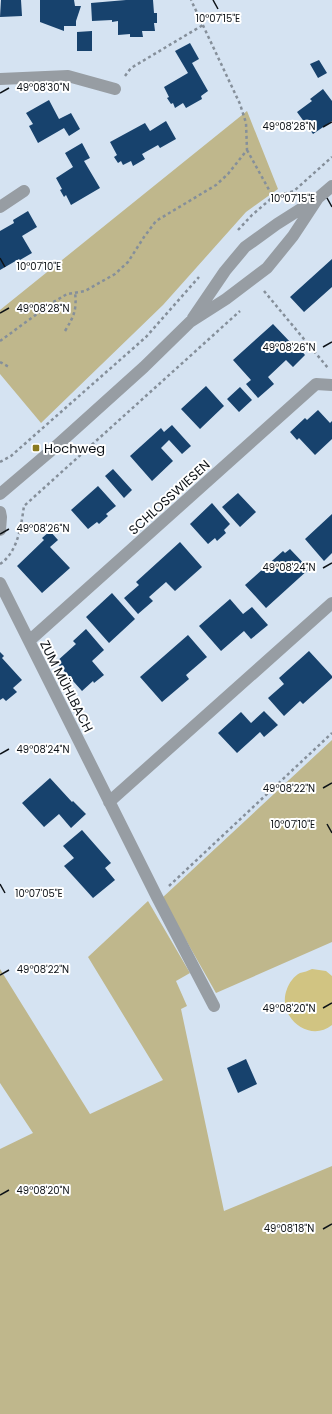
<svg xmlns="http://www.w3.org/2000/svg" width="332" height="1414" font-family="Poppins,sans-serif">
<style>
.green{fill:#bfb78c}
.water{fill:#d1c482}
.building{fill:#17426d}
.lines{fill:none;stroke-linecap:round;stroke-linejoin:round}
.path{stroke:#858f9a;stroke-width:2.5;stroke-dasharray:3 3;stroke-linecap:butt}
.minor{stroke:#979da3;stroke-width:12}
.ticks{fill:none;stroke:#0d1217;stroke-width:1.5}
.poi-dot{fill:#8a7a1f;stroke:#fff;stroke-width:1.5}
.labels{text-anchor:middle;stroke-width:4;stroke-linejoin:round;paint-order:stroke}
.poi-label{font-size:13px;fill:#0d1217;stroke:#fff;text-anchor:start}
.street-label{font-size:13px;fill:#0d1217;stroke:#fff}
.ticks-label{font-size:10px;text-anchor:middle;fill:#0d1217;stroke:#fff;stroke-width:4;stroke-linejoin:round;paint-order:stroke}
</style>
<rect width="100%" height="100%" fill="#d5e3f2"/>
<path class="green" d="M247 111 278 189 246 212 163 305 41 423 0 374V310Z
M332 740V942L216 993 162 898Z
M148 901 190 973 176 981 187 1006 181 1009 224 1211 332 1166V1414H0V1149L33 1133 0 1083V969L90 1114 163 1080 88 957Z"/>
<path class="water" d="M312 969 326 971 332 976V1025C309 1044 276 1016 287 989 289 983 294 976 300 973 304 972 308 971 312 969Z"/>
<path class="building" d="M1 0H21L22 16 0 17Z
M40 0H74L75 6H81L76 21V26H64V31L40 22Z
M126 0H153L154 13H157V23H154L155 31H142L143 37H130V34L118 35V21L112 22V20L92 21 91 3Z
M92 31V51H77V32Z
M190 43 199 59 192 63 208 91 201 96 202 99 186 108 183 103 175 108 173 103 171 104 167 98 169 97 164 87 188 73 175 51Z
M319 60 327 73 318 78 310 64Z
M323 89 332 101V121L313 134 297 112 312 101 310 99Z
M49 100 59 119 71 113 80 129 69 136 64 128 38 143 29 126 33 124 26 113Z
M166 121 176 139 160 148 158 145 142 154 145 159 133 166 131 161 123 165 121 161 118 163 114 157 117 155 110 142 145 123 150 131Z
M82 143 90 158 84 161 100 188 71 205 66 195 64 197 60 190 62 189 56 178 73 167 65 153Z
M28 211 37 227 22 236 32 253 20 260 19 259 0 270V231L14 223 13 220Z
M332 259V287L304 312 290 297Z
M273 324 292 344 294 342 305 355 293 367 286 360 268 377 274 384 258 398 246 384 251 380 233 360Z
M206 386 224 406 200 429 181 409Z
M240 387 252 400 239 412 227 399Z
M318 410 330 423 332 421V439L315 455 299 438 297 440 290 432 305 418 307 420Z
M172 425 191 446 182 454 169 440 161 448 173 461 152 481 130 456 161 428 164 432Z
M113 469 132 490 124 498 105 476Z
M98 486 116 506 106 514 108 516 99 524 97 522 88 529 71 510Z
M238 493 256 512 240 527 222 507Z
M212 503 230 524 224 530 226 533 217 541 215 538 208 544 190 524Z
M332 514V553L324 561 305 539Z
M50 531 58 540 50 547 70 568 42 593 17 566 44 540 42 538Z
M180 542 202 567 175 591 166 582 149 597 153 601 138 614 124 598 139 585 136 582Z
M290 549 309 569 266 608 245 585 283 551 285 553Z
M112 593 135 619 109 643 86 617Z
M230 599 243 614 252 607 268 625 251 639 244 631 221 651 199 626Z
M86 629 104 650 92 661 104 675 94 683 93 681 82 691 56 662 76 644 73 641Z
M188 635 207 657 186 675 189 679 162 702 140 677Z
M309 651 332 676V678L303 704 300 701 284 716 268 698 284 684 279 678Z
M0 652 4 656 2 658 22 680 13 688 17 692 6 701 3 698 0 700Z
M264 711 278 725 264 737 260 732 237 753 218 733 241 712 251 723Z
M50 778 72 802 73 801 86 814 71 828 59 814 44 827 22 803Z
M82 830 111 863 105 868 115 880 93 898 64 866 74 858 63 846Z
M246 1059 257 1084 238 1093 227 1068Z"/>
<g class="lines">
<path class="path" d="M125 76 131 68 203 25
M247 150 273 197
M238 230 252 215 273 197 294 191 332 157
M264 291 328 368
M65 331C74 316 77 310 75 292
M0 341 52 303 67 294 85 291 115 274 128 262 144 237 156 221 216 185 228 174 247 150 246 123 240 104 191 0
M0 362 9 367
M0 462 11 456 146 337 199 277
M0 564C18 552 21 526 24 506L240 311
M169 886 332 733"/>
<path class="minor" d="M0 79 68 76 115 89
M0 207 24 191
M193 318 225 271 245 247 277 224 318 198 332 186
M0 494 53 449 144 367 190 322 226 299 267 268 293 236 318 198
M0 512 1 517 0 530
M0 583 157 897 214 1006
M29 641 316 384 332 385
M109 802 332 603"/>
</g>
<path class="ticks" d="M213 0 218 9M0 93 9 88M323 127 332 122M327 198 332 207M0 258 5 267M0 313 9 308M323 347 332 342M0 534 9 529M323 568 332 563M0 754 9 749M323 788 332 783M327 824 332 833M0 884 5 893M0 975 9 970M323 1008 332 1003M0 1195 9 1190M323 1229 332 1224"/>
<rect class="poi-dot" x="32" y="444" width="8" height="8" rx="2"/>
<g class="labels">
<g class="poi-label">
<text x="44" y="453">Hochweg</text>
</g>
<g class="street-label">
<text transform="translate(169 497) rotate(-42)" y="5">SCHLOSSWIESEN</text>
<text transform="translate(67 686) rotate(63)" y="5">ZUM MÜHLBACH</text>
</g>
</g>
<g class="ticks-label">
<text x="218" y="22">10°07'15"E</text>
<text x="43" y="91">49°08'30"N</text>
<text x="289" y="130">49°08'28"N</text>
<text x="293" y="202">10°07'15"E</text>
<text x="39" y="270">10°07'10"E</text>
<text x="43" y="312">49°08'28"N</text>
<text x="289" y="351">49°08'26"N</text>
<text x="43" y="532">49°08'26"N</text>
<text x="289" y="571">49°08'24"N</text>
<text x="43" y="753">49°08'24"N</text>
<text x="289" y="792">49°08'22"N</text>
<text x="293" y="828">10°07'10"E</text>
<text x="39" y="897">10°07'05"E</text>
<text x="43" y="973">49°08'22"N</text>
<text x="289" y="1012">49°08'20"N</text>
<text x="43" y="1194">49°08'20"N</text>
<text x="289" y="1232">49°08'18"N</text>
</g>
</svg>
